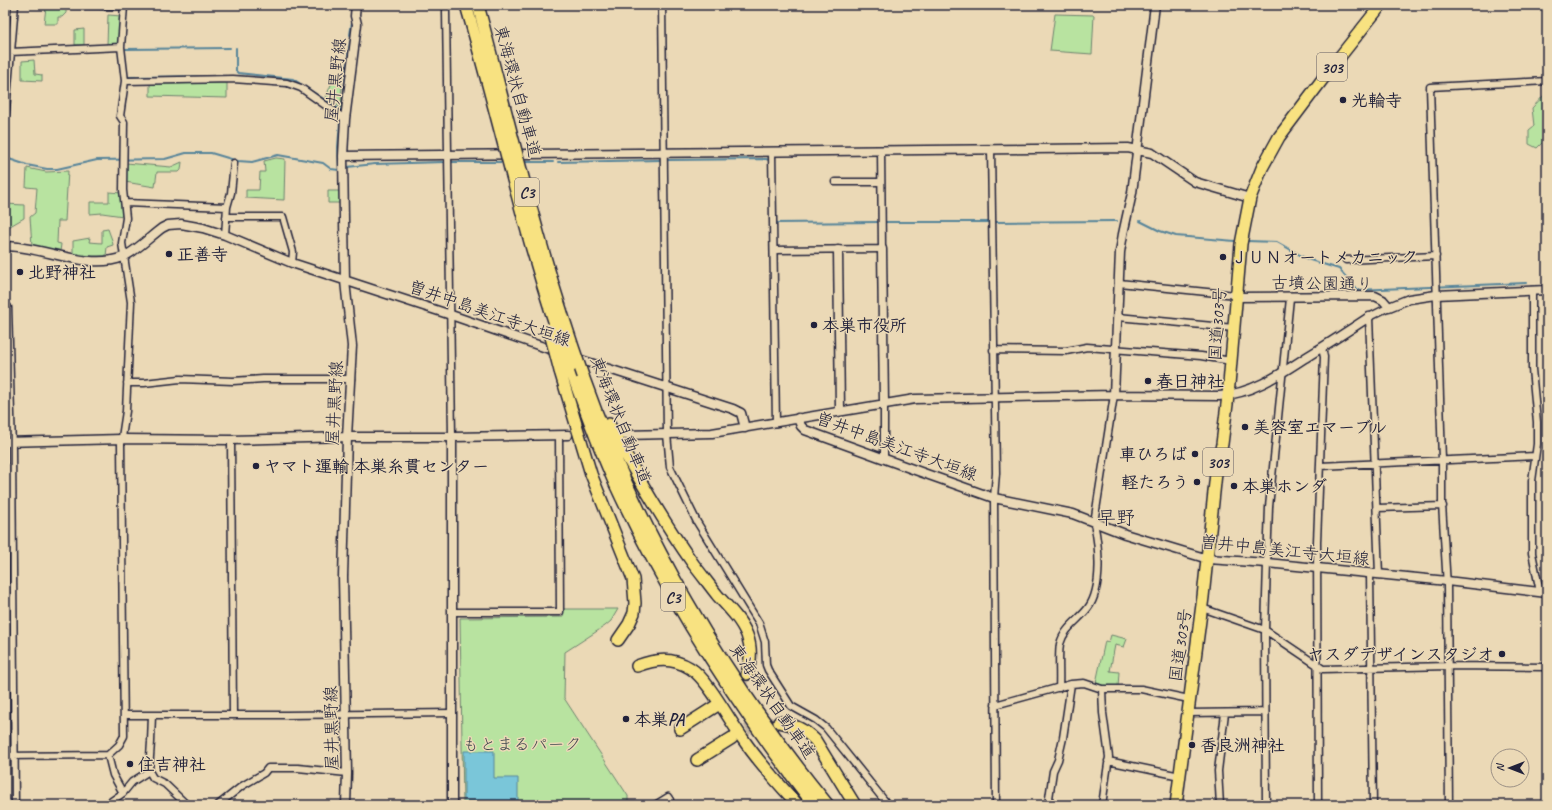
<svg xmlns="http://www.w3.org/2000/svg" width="1552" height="810" font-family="Caveat,'Klee One',sans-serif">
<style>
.green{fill:#b8e3a0;stroke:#6d826e}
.water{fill:#7ac6d9;stroke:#57849a}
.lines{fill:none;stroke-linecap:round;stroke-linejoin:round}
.stream{stroke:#57849a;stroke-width:2}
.highway-tunnel{stroke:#c3b49d;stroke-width:11;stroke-dasharray:11 5.5;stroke-linecap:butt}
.street-casing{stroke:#22223b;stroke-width:9}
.secondary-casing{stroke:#22223b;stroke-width:11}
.highway-casing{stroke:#22223b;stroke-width:14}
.street{stroke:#ebd9b6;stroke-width:6}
.secondary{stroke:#ebd9b6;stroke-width:8}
.highway{stroke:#f8e281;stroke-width:11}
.highway-bridge-casing{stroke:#22223b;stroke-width:14;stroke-linecap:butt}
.highway-bridge{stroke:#f8e281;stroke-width:11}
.poi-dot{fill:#22223b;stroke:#ebd9b6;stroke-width:1.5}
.labels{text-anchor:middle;stroke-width:3;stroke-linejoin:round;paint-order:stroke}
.shield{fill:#ebd9b6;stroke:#5e5960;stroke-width:1}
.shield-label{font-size:16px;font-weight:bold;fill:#22223b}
.street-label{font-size:17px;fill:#22223b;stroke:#ebd9b6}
.poi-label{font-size:17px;font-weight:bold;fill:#22223b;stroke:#ebd9b6;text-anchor:start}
.park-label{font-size:17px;fill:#40494f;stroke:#ebd9b6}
.quarter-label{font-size:19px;fill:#22223b;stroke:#ebd9b6}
</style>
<rect width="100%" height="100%" fill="#ebd9b6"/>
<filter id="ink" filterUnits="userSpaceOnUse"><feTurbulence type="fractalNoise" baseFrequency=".025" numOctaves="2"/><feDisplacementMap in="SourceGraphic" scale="8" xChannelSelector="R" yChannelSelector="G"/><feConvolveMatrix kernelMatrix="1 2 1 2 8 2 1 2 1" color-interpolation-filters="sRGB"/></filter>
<g filter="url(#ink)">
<path class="green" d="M46 7H66V13L62 17H58V24H44Z
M1055 14 1094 15 1092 54 1050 51Z
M108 15 122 16 119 42 116 45H107Z
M84 29V45H75V30Z
M34 60 35 74 42 75V81L22 80V61Z
M332 82 342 84 341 108 326 97Z
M227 83V98L150 96V84Z
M1547 92V141L1545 140 1537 148 1529 144V130L1534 126 1532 108Z
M276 158 285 159 284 200 246 198V190H259L260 172H265L264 161Z
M182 162 181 170 179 172H157L155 187 125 182 126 163 171 167Z
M27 168 46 172 68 171 65 221H58L57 243 61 244 60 252 32 246 30 217 35 213 37 188 26 187Z
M328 191H340V203H328Z
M109 192 122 193 123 216 102 213 90 214V202H109Z
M5 204 24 205V218L5 229Z
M108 229 112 240 113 245 107 247 106 256H73V241L90 238 89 242 102 243V230Z
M563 609H618L611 621 605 626 565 652 564 698 628 796V803L463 804 460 618 563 617Z
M1111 635 1127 639 1124 647 1115 645 1110 671 1119 672 1118 687 1105 686 1096 683 1105 641 1109 642Z"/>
<path class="water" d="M464 751H494V778H518V801H464Z"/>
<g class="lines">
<path class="stream" d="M350 35 352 22
M236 48V71L238 73 293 79 342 111 347 63
M126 49 230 48
M348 56 350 41
M127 77 229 76
M6 158 27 165 47 169H57L97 160 165 159 186 153H211L238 161 252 162 278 155 323 163 331 169 339 170 338 147 340 122
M668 160 766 159 769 160V163
M450 162H505
M523 162H553
M558 162 661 160
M347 167 375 164 444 162
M1140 221 1160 231 1176 236 1235 241
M885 222H988
M995 222 1117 221
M774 223 879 222
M1247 241 1277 242 1307 259 1339 269 1357 290 1526 283"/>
<path class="highway-tunnel" d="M716 706 737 689 747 674
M732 738C749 728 759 722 779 722"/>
<g class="street-casing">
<path id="street" d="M662 5 667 434 670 467 697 522 759 623 765 642 766 665 768 670 791 706 816 720 826 728 888 805
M446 11 452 437
M10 52 121 47
M125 81 233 79 287 83 301 88 345 119
M5 122 15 5
M991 149 996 473 994 498 996 805
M772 152 776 423
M835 182H881
M125 203 227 207
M226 217H283L293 252 292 263
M225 235 227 207 231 193 234 163
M774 250 882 249 881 150
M1346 260 1436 256
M1119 283 1236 295
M1532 290V369L1537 422V444L1532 481V553L1540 592
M5 307H8L12 449 15 805
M1118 317 1234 328
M993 350 1066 351 1087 347 1201 356 1231 361
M127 383H144L180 379 233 381 263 379H351
M231 440 233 715
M884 459V403
M1320 466 1535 456
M1377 508 1443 506
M1370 574 1373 805
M1379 575 1369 317 1389 307
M1202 608 1265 630 1323 669 1448 666 1547 667
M452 612H560L559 435
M1059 688C1060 675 1058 655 1060 644 1064 628 1079 620 1088 608 1103 588 1099 546 1094 523L1114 395
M1102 689 1103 713 1109 757 1102 805
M995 705 1071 684 1084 683 1102 689H1141L1189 699
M1188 713 1265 712
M125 715H287L452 713
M152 715 151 742 149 771 153 778 165 784 187 805
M108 755 113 775 123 793
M5 756 108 755 119 745 124 736 121 444 126 411 131 302 122 243 126 218 123 190 124 122 120 116 125 81 121 47 124 6 72 5
M1108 761 1180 776
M106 805 123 793 132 782 149 771
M218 805 242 786 264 773 268 768H298L347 773
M655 805 668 797 670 800V805
M1048 805 1053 771 1058 760 1063 738 1071 684
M1220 805 1218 771 1225 713
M1266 805 1265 630 1267 563 1269 507 1290 298
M1318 805 1317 542 1324 357 1322 348
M1449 805 1447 586 1442 504V460L1430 87 1547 81"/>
</g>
<g class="secondary-casing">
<path id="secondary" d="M1155 5 1132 193 1123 234 1120 252 1114 395 1219 396C1251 394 1279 375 1305 358 1326 345 1348 331 1369 317
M343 156 1128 148 1152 153 1195 182 1250 198
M5 246C42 246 87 271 123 257 135 252 151 236 162 228L168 225 181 224 203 228 225 235 292 263 451 315 558 352
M882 249 884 403
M838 250 840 410
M1236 297 1375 296 1383 300 1389 307 1409 299 1436 295 1547 290
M575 358 733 409 741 413 745 428
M798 418 801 426 805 430 929 475 994 498 1073 514 1125 534 1208 559 1267 563 1447 581 1547 593
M625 435 712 433 915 399 1114 395
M452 437V805
M5 442 122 439 231 440 347 437H452L568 435
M346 805 347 773 343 577 347 437 352 346 345 281 343 156 345 119 357 24 355 16 356 5"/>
</g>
<g class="highway-casing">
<path id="highway" d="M570 368C584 407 598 446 615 484 668 599 736 705 814 805
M560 371 591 474 633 579 635 603 634 613 629 624 618 640
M583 376C638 531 724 678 828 805
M609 424C635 473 662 520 694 565 702 575 710 586 718 596 729 608 741 620 747 635 752 648 751 661 747 674
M637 666C656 659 672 657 690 668 708 679 729 720 743 739 759 763 779 784 798 805
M779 722C794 724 805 730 815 740L855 805
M680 729 716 706
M697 760 732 738
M1176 805 1203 597 1216 473 1222 444 1228 396 1241 244 1250 198 1262 168 1279 137 1331 68 1381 5"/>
</g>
<use href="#street" class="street"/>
<use href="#secondary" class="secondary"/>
<use href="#highway" class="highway"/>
<g class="highway-bridge-casing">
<path id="highway-bridge" d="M466 5C501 126 527 249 570 368
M478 5C511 129 540 255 583 376
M549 329 560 371"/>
</g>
<use href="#highway-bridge" class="highway-bridge"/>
</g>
</g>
<g class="poi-dot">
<circle cx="1343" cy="100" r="4"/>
<circle cx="169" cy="254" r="4"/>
<circle cx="1223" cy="257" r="4"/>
<circle cx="20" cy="272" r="4"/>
<circle cx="814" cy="325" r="4"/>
<circle cx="1148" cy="381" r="4"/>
<circle cx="1245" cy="427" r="4"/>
<circle cx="1195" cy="454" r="4"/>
<circle cx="256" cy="466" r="4"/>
<circle cx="1197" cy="482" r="4"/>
<circle cx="1234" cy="486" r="4"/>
<circle cx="1502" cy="654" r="4"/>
<circle cx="626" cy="719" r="4"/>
<circle cx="1192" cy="745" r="4"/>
<circle cx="130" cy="764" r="4"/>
</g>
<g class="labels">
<g class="shield">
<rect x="1317" y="53" width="30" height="28" rx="3"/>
<rect x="515" y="178" width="24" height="28" rx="3"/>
<rect x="1203" y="448" width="30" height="28" rx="3"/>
<rect x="661" y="583" width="24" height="28" rx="3"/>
</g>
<g class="shield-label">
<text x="1332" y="73">303</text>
<text x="527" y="198">C3</text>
<text x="1218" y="468">303</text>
<text x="673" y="603">C3</text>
</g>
<g class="street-label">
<text transform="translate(335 80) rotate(-84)" y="6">屋井黒野線</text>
<text transform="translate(518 91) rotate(75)" y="6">東海環状自動車道</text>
<text transform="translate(1322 283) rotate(1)" y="6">古墳公園通り</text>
<text transform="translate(490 313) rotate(19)" y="6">曽井中島美江寺大垣線</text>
<text transform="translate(1217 324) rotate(-86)" y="6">国道303号</text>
<text transform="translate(334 403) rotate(-87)" y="6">屋井黒野線</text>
<text transform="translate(621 420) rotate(68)" y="6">東海環状自動車道</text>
<text transform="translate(897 446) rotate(20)" y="6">曽井中島美江寺大垣線</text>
<text transform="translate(1285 550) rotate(6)" y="6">曽井中島美江寺大垣線</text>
<text transform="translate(1180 645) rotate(-82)" y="6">国道303号</text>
<text transform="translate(773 701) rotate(55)" y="6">東海環状自動車道</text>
<text transform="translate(331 728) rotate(-91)" y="6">屋井黒野線</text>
</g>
<g class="poi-label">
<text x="1351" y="106">光輪寺</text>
<text x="177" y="260">正善寺</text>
<text x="1231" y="263">ＪＵＮオートメカニック</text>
<text x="28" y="278">北野神社</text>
<text x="822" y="331">本巣市役所</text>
<text x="1156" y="387">春日神社</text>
<text x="1253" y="433">美容室エマーブル</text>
<text x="1187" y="460" text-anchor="end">車ひろば</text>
<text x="264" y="472">ヤマト運輸 本巣糸貫センター</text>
<text x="1189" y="488" text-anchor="end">軽たろう</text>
<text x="1242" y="492">本巣ホンダ</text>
<text x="1494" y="660" text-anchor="end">ヤスダデザインスタジオ</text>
<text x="634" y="725">本巣PA</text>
<text x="1200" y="751">香良洲神社</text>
<text x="138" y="770">住吉神社</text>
</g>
<g class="park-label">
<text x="522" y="750">もとまるパーク</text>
</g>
<g class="quarter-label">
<text x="1116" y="524">早野</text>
</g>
</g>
<rect width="1552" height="810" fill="none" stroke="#ebd9b6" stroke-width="20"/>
<rect x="10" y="10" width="1532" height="790" fill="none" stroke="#22223b" stroke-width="1.5" filter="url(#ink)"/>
<g transform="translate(1510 768) rotate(270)"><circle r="19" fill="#ebd9b6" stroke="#9b9085"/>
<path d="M0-3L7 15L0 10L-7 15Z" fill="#22223b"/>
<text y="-6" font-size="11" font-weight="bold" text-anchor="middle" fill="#22223b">N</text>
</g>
</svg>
